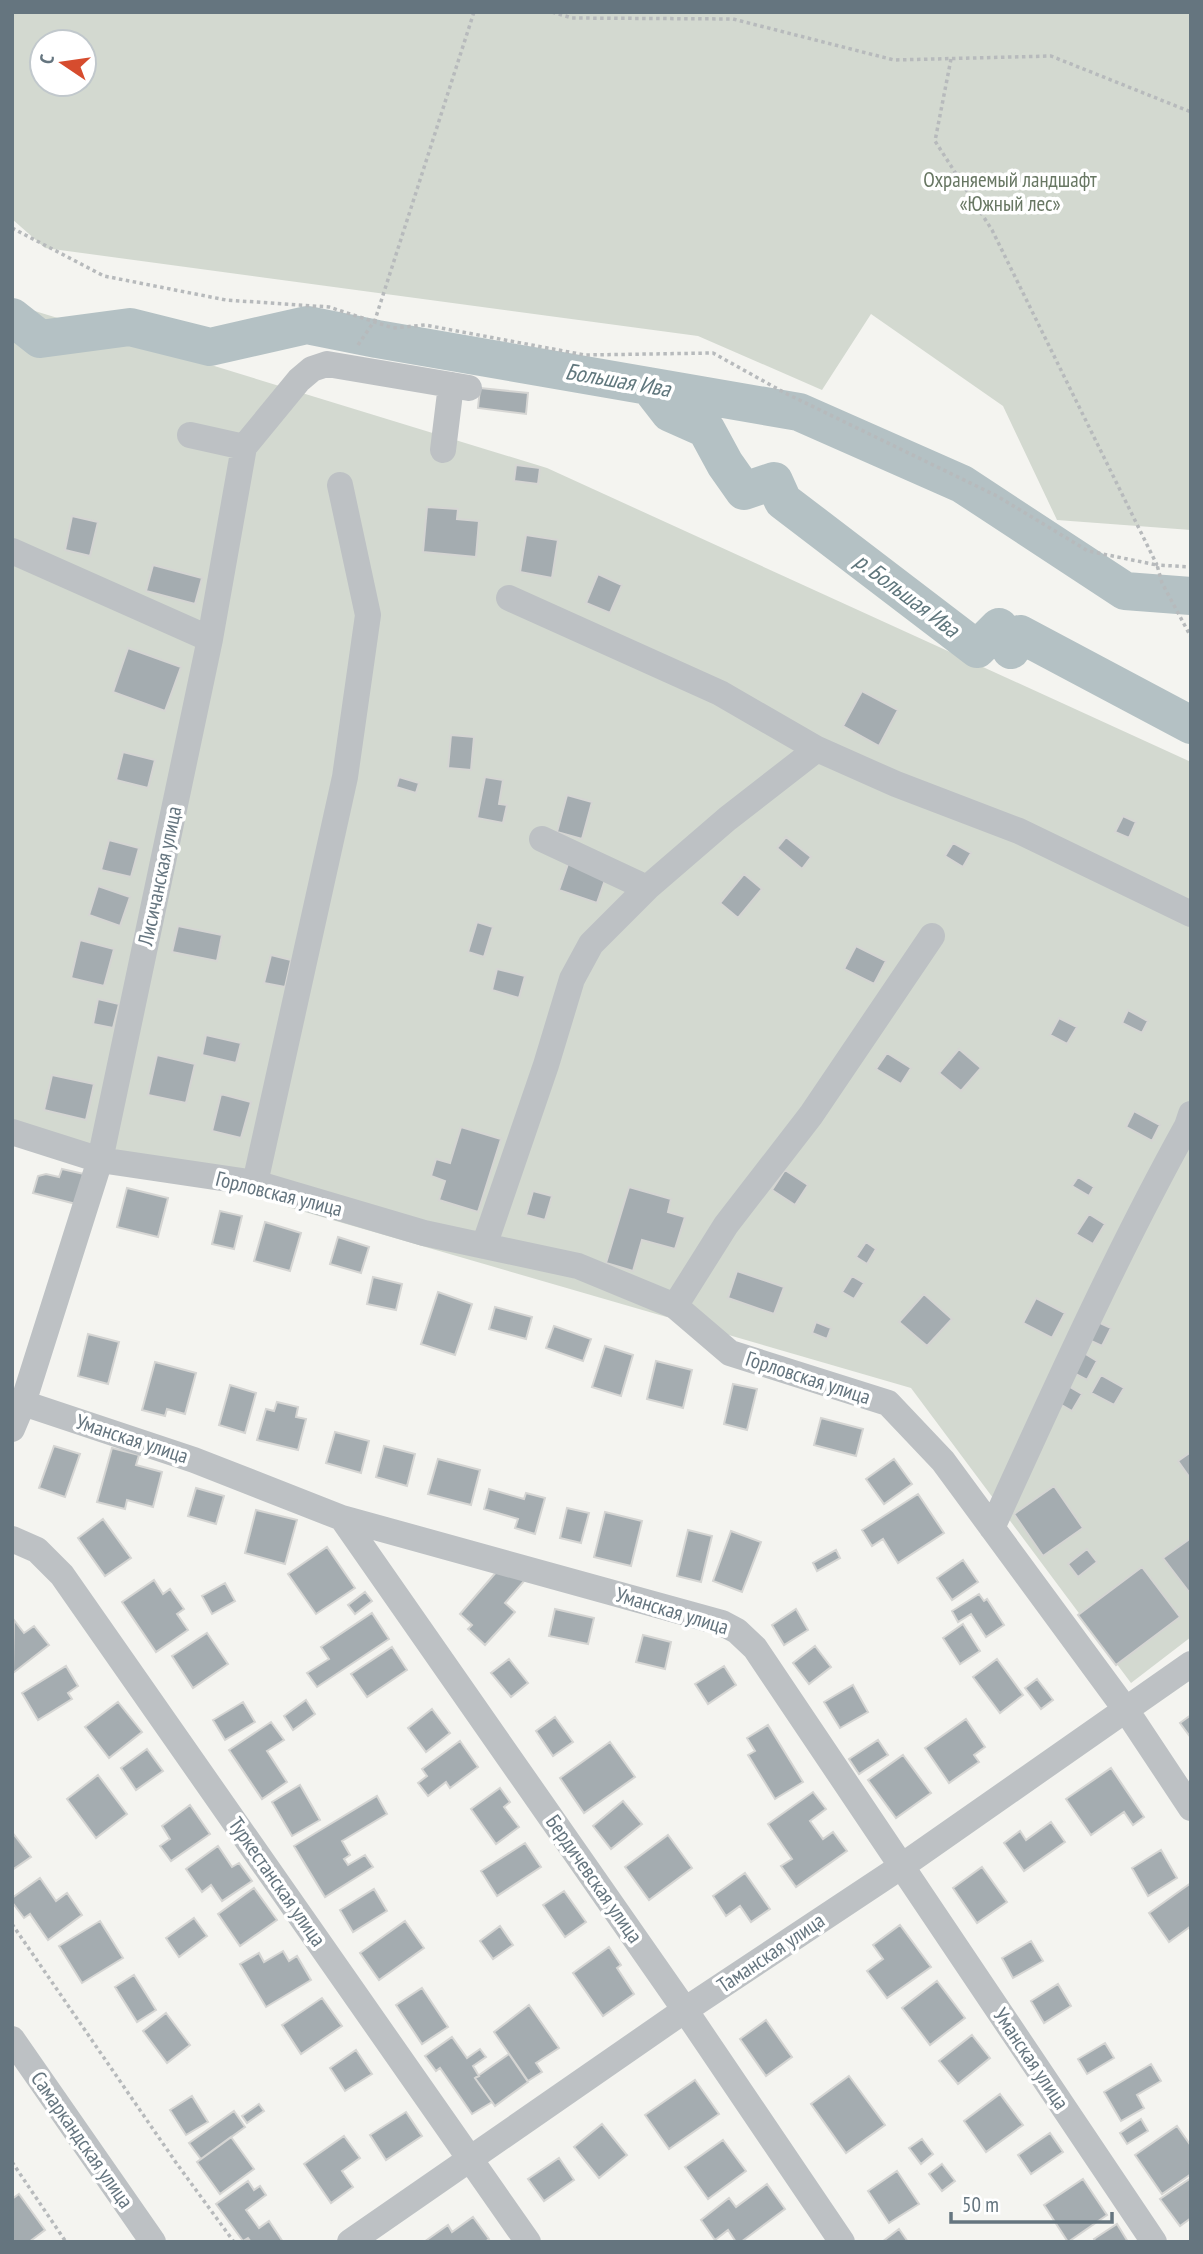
<svg xmlns="http://www.w3.org/2000/svg" width="1203" height="2254" font-family="'PT Sans Narrow',sans-serif">
<style>
.green{fill:#d3d9d0;fill-rule:evenodd}
.lines{fill:none;stroke-linecap:round;stroke-linejoin:round}
.river{stroke:#b4c1c4;stroke-width:38}
.building{fill:#a4acb0;stroke:#d5d5d3;stroke-width:2}
.path{stroke:#b7babc;stroke-width:3.5;stroke-dasharray:3.5 3.5;stroke-linecap:butt}
.minor{stroke:#bdc1c4;stroke-width:26}
.labels{text-anchor:middle;stroke-width:7;stroke-linejoin:round;paint-order:stroke}
.park-label{font-size:21px;fill:#687763;stroke:#fff}
.street-label{font-size:21px;fill:#65757f;stroke:#fff}
.water-label{font-size:23px;font-style:italic;fill:#60777d;stroke:#fff}
</style>
<rect width="100%" height="100%" fill="#f4f4f0"/>
<path class="green" d="M12 12H1191V530L1057 520 1003 406 871 314 822 390 698 336 45 248 12 219ZM42 42H84V84H42Z
M12 304 547 468 1191 762V1637L1131 1683 911 1388 12 1127Z"/>
<g class="lines">
<path class="river" d="M12 317 40 339 130 327 210 347 307 325 377 339 799 412 962 484 1125 591 1191 596
M649 386 670 413 706 429 725 464 744 491 774 481 783 501 977 649 999 627 1011 650 1020 634 1191 725"/>
</g>
<path class="building" d="M480 388 528 393 526 414 478 408Z
M516 465 540 468 538 484 514 481Z
M427 507 458 509 457 519 479 521 476 557 423 552Z
M72 516 98 522 90 556 65 550Z
M526 535 558 540 552 578 520 572Z
M153 565 202 578 195 604 146 591Z
M598 574 622 585 610 613 586 603Z
M128 648 181 667 165 711 113 692Z
M862 691 898 710 879 746 843 726Z
M451 735 474 737 471 770 448 768Z
M123 752 155 760 148 788 116 780Z
M399 777 419 783 416 793 396 787Z
M485 777 503 780 499 804 507 805 503 823 477 818Z
M567 795 592 802 582 839 557 832Z
M1123 816 1136 822 1129 838 1115 832Z
M786 837 811 857 802 869 777 848Z
M109 840 139 848 131 877 101 870Z
M953 843 971 853 963 867 945 856Z
M569 861 607 874 597 903 559 890Z
M744 874 762 889 738 918 720 903Z
M98 886 130 897 120 926 89 915Z
M477 922 493 927 484 957 468 952Z
M178 926 222 935 217 961 172 952Z
M80 940 114 949 104 986 71 978Z
M856 946 886 961 874 984 844 969Z
M271 955 291 960 285 987 264 983Z
M497 969 525 976 519 998 492 990Z
M98 999 119 1004 113 1028 93 1024Z
M1128 1010 1148 1021 1142 1033 1122 1023Z
M1059 1018 1077 1027 1067 1044 1050 1035Z
M206 1035 241 1043 236 1063 202 1055Z
M959 1049 981 1068 961 1091 939 1073Z
M887 1053 911 1068 901 1084 876 1069Z
M157 1055 195 1064 186 1103 148 1095Z
M52 1075 94 1084 86 1120 44 1110Z
M221 1094 251 1102 241 1138 212 1131Z
M1134 1111 1160 1125 1152 1141 1126 1127Z
M461 1127 501 1139 478 1212 439 1200 445 1181 431 1176 436 1159 450 1163Z
M62 1169 84 1174 76 1204 33 1193 38 1176 46 1174 59 1177Z
M785 1170 808 1185 795 1205 772 1190Z
M1078 1177 1094 1187 1089 1196 1072 1186Z
M629 1187 671 1199 668 1212 685 1217 675 1249 642 1240 633 1271 606 1263Z
M127 1188 168 1198 158 1237 117 1227Z
M533 1191 552 1196 545 1220 526 1215Z
M220 1211 242 1216 234 1249 212 1244Z
M1089 1214 1105 1224 1093 1244 1076 1234Z
M265 1222 301 1233 290 1271 254 1261Z
M338 1237 369 1247 361 1273 330 1264Z
M866 1242 876 1249 867 1264 856 1257Z
M737 1271 784 1287 774 1314 728 1298Z
M852 1276 864 1283 854 1299 842 1292Z
M373 1277 402 1284 396 1310 367 1304Z
M438 1292 472 1304 455 1355 421 1344Z
M924 1294 952 1319 927 1346 899 1322Z
M1036 1298 1065 1313 1052 1338 1023 1323Z
M495 1307 532 1317 526 1339 489 1329Z
M816 1322 831 1328 827 1339 812 1333Z
M1098 1322 1111 1328 1102 1346 1089 1340Z
M554 1326 591 1339 583 1361 546 1348Z
M88 1334 119 1342 108 1384 78 1376Z
M605 1346 633 1355 621 1396 592 1387Z
M1079 1350 1097 1361 1087 1380 1068 1370Z
M656 1361 692 1370 683 1408 647 1399Z
M155 1362 196 1373 185 1414 167 1409 165 1416 142 1410Z
M1101 1375 1124 1388 1114 1405 1091 1393Z
M1063 1383 1082 1394 1072 1411 1053 1400Z
M733 1384 757 1389 747 1430 724 1424Z
M230 1385 256 1393 245 1433 219 1425Z
M277 1402 298 1407 296 1417 306 1419 298 1450 257 1440 266 1409 274 1411Z
M821 1418 863 1429 856 1456 814 1445Z
M335 1432 369 1441 361 1473 326 1463Z
M54 1446 80 1454 65 1497 39 1488Z
M384 1446 415 1454 407 1486 376 1477Z
M112 1448 139 1455 136 1465 162 1472 153 1507 127 1500 125 1509 97 1502Z
M1191 1452V1477L1190 1478 1178 1461Z
M438 1459 480 1470 471 1505 428 1494Z
M894 1459 912 1484 884 1504 866 1479Z
M1054 1486 1083 1528 1043 1556 1014 1514Z
M196 1488 224 1496 216 1524 188 1516Z
M489 1489 524 1499 526 1493 545 1498 535 1534 515 1528 518 1519 484 1509Z
M918 1494 944 1533 898 1563 883 1539 872 1546 862 1530Z
M567 1508 589 1513 581 1543 560 1538Z
M256 1510 297 1520 285 1564 245 1553Z
M605 1512 642 1521 631 1566 594 1557Z
M103 1519 131 1558 105 1576 78 1538Z
M688 1530 712 1536 701 1582 677 1576Z
M731 1531 761 1542 742 1592 713 1581Z
M1191 1538V1591L1189 1592 1163 1558Z
M327 1547 355 1588 316 1614 288 1574Z
M1087 1549 1097 1562 1078 1577 1068 1564Z
M836 1550 840 1558 817 1571 813 1563Z
M963 1560 978 1582 952 1600 937 1578Z
M1142 1567 1180 1617 1116 1665 1078 1615Z
M498 1570 525 1580 505 1603 515 1612 485 1645 468 1629 472 1625 460 1614Z
M154 1580 163 1594 170 1589 184 1609 177 1614 188 1630 156 1652 122 1602Z
M225 1583 235 1601 212 1614 202 1596Z
M365 1592 372 1601 355 1614 348 1605Z
M979 1594 984 1601 987 1599 1004 1625 986 1637 971 1614 958 1622 952 1611Z
M555 1609 594 1618 588 1644 549 1636Z
M796 1609 808 1630 784 1645 772 1625Z
M372 1613 389 1639 317 1687 307 1673 329 1659 321 1647Z
M14 1620 24 1633 34 1626 49 1645 13 1673Z
M963 1624 980 1651 960 1664 943 1638Z
M207 1633 228 1664 193 1688 172 1656Z
M643 1635 671 1642 665 1669 636 1662Z
M815 1646 831 1667 809 1684 793 1663Z
M392 1647 407 1670 367 1697 351 1674Z
M509 1659 528 1683 511 1697 491 1673Z
M997 1659 1023 1695 1000 1713 973 1677Z
M66 1666 78 1686 68 1693 72 1699 38 1720 22 1693Z
M724 1666 736 1685 708 1704 695 1684Z
M1037 1679 1053 1700 1041 1709 1025 1688Z
M853 1685 868 1712 840 1728 824 1702Z
M306 1700 315 1714 293 1730 284 1716Z
M118 1702 142 1732 109 1758 85 1727Z
M243 1702 255 1722 225 1740 213 1720Z
M432 1709 450 1733 426 1752 408 1728Z
M1191 1715V1738L1180 1723Z
M555 1717 573 1742 553 1756 536 1731Z
M966 1719 985 1747 974 1755 979 1762 949 1783 925 1748Z
M271 1722 284 1740 267 1751 287 1782 262 1799 229 1750Z
M768 1725 803 1782 775 1799 748 1755 755 1751 747 1738Z
M878 1740 888 1755 859 1774 849 1759Z
M460 1741 478 1767 450 1788 446 1782 428 1796 418 1783 427 1776 422 1769Z
M610 1742 635 1777 584 1813 560 1778Z
M147 1749 163 1771 136 1790 121 1768Z
M903 1755 931 1793 896 1818 868 1780Z
M1111 1768 1144 1817 1133 1825 1124 1812 1091 1835 1066 1799Z
M98 1775 127 1814 96 1838 67 1799Z
M300 1785 320 1820 292 1836 272 1802Z
M500 1788 510 1802 504 1807 519 1827 496 1844 471 1809Z
M813 1792 826 1809 810 1821 823 1839 833 1832 847 1851 796 1887 781 1866 792 1859 768 1824Z
M377 1796 387 1814 342 1841 350 1855 344 1859 348 1865 365 1855 373 1867 325 1897 294 1846Z
M623 1801 642 1824 611 1849 593 1826Z
M190 1805 210 1834 171 1861 160 1846 170 1839 162 1826Z
M1051 1822 1065 1842 1024 1871 1004 1843 1020 1831 1026 1840Z
M12 1832 31 1857 12 1870Z
M668 1835 692 1868 649 1900 625 1867Z
M525 1843 541 1867 497 1896 481 1871Z
M218 1846 232 1867 239 1863 252 1881 222 1901 211 1885 202 1892 186 1869Z
M1161 1850 1177 1878 1148 1896 1132 1868Z
M982 1867 1007 1902 977 1923 953 1888Z
M745 1873 770 1909 751 1922 740 1906 726 1916 713 1896Z
M40 1878 56 1901 67 1893 82 1915 48 1940 30 1914 24 1918 12 1902V1898Z
M1191 1883V1926L1169 1942 1149 1913Z
M254 1888 277 1920 240 1946 218 1914Z
M374 1889 387 1911 353 1932 340 1910Z
M564 1891 586 1922 565 1937 543 1905Z
M194 1918 207 1936 179 1957 166 1938Z
M100 1921 123 1958 82 1983 59 1946Z
M405 1921 424 1948 379 1980 360 1953Z
M900 1925 931 1967 887 1998 867 1971 883 1959 873 1945Z
M500 1926 513 1945 493 1959 480 1941Z
M1031 1941 1043 1961 1013 1978 1002 1958Z
M609 1947 621 1965 617 1968 634 1994 603 2016 573 1973Z
M283 1951 289 1961 297 1956 311 1980 266 2007 240 1964 259 1953 264 1962Z
M134 1975 156 2010 137 2022 115 1987Z
M937 1981 965 2018 930 2045 902 2008Z
M1058 1984 1071 2006 1044 2023 1031 2001Z
M422 1988 448 2027 422 2044 396 2005Z
M322 1998 342 2026 301 2054 282 2025Z
M529 2005 559 2048 536 2063 542 2072 528 2081 494 2032Z
M166 2013 190 2045 167 2063 143 2031Z
M766 2020 792 2057 766 2076 740 2039Z
M972 2035 990 2058 958 2084 939 2061Z
M452 2037 467 2058 480 2049 486 2057 473 2066 479 2076 475 2078 492 2102 472 2114 440 2068 436 2071 425 2056Z
M1105 2043 1114 2058 1087 2074 1078 2059Z
M356 2050 372 2074 345 2091 330 2068Z
M509 2054 528 2082 495 2106 475 2078Z
M1151 2064 1161 2081 1137 2095 1144 2108 1121 2121 1104 2092Z
M849 2076 885 2125 846 2153 811 2104Z
M695 2080 719 2114 669 2149 645 2115Z
M1000 2094 1023 2125 986 2152 964 2121Z
M192 2096 208 2122 186 2135 170 2110Z
M259 2104 264 2111 247 2123 242 2116Z
M234 2111 245 2127 201 2159 189 2143Z
M406 2112 422 2136 386 2160 370 2135Z
M1141 2119 1148 2131 1127 2144 1120 2133Z
M602 2124 627 2155 599 2178 574 2147Z
M1177 2126 1191 2146V2174L1162 2194 1135 2155Z
M1050 2133 1063 2152 1031 2174 1018 2155Z
M344 2136 360 2158 342 2171 353 2187 331 2203 304 2164Z
M231 2137 254 2169 220 2194 197 2162Z
M922 2139 933 2154 921 2164 909 2148Z
M723 2140 746 2171 708 2199 685 2167Z
M559 2158 574 2180 544 2201 528 2179Z
M942 2164 955 2181 942 2191 929 2174Z
M897 2171 919 2204 889 2223 868 2191Z
M1191 2178V2218L1180 2226 1160 2199Z
M1083 2179 1107 2215 1068 2242 1044 2205Z
M248 2181 254 2190 260 2186 266 2195 246 2210 259 2228 269 2221 283 2242H251L248 2238 243 2241 216 2204Z
M767 2184 785 2209 741 2242H736L728 2230 715 2240 701 2220 729 2198 736 2207Z
M19 2194 45 2230 29 2242H12V2199Z
M473 2217 489 2239 485 2242H424L448 2225 452 2232Z
M1117 2224 1128 2242H1096L1094 2239Z
M899 2229 908 2242H882Z"/>
<g class="lines">
<path class="path" d="M552 12 572 18 733 19 894 60 1051 56 1191 112
M951 59 935 141 992 230 1157 565 1191 567
M12 228 104 276 226 300 329 307 393 328 425 325 585 355 713 353 785 393 997 496 1088 551 1157 565 1162 583 1191 637
M358 345 375 320 474 12
M12 1924 177 2164 234 2242
M12 2162 66 2242"/>
<path class="minor" d="M190 435 244 447
M443 450 451 385
M12 551 210 639
M509 598 720 693 817 749 896 784 1019 831 1191 914
M542 839 647 888
M12 1132 100 1160 255 1183 424 1233 578 1266 675 1306 730 1353 888 1403 943 1461 1126 1710 1191 1808
M255 1183 345 777 368 615 340 485
M484 1246 546 1065 572 979 591 944 647 888 727 819 817 749
M675 1306 726 1225 811 1115 932 936
M23 1403 194 1460 342 1518 722 1623 737 1631 755 1648 1154 2242
M12 1429 23 1403 100 1160 210 639 244 447 299 380 312 369 327 364 469 388
M342 1518 685 2010 842 2242
M992 1528C1054 1392 1115 1256 1187 1126L1191 1114
M12 1539 37 1550 62 1575 528 2242
M12 2039 153 2242
M350 2242 685 2010 902 1866 1191 1664"/>
</g>
<g class="labels">
<g class="park-label">
<text x="1010" y="187">Охраняемый ландшафт<tspan x="1010" dy="24">«Южный лес»</tspan></text>
</g>
<g class="street-label">
<text transform="translate(160 876) rotate(-78)" y="7">Лисичанская улица</text>
<text transform="translate(279 1194) rotate(14)" y="7">Горловская улица</text>
<text transform="translate(808 1378) rotate(18)" y="7">Горловская улица</text>
<text transform="translate(132 1439) rotate(18)" y="7">Уманская улица</text>
<text transform="translate(672 1611) rotate(17)" y="7">Уманская улица</text>
<text transform="translate(594 1879) rotate(55)" y="7">Бердичевская улица</text>
<text transform="translate(277 1882) rotate(55)" y="7">Туркестанская улица</text>
<text transform="translate(771 1953) rotate(-34)" y="7">Таманская улица</text>
<text transform="translate(1031 2059) rotate(56)" y="7">Уманская улица</text>
<text transform="translate(82 2140) rotate(55)" y="7">Самаркандская улица</text>
</g>
<g class="water-label">
<text transform="translate(618 380) rotate(10)" y="8">Большая Ива</text>
<text transform="translate(907 595) rotate(37)" y="8">р. Большая Ива</text>
</g>
</g>
<rect width="1203" height="2254" fill="none" stroke="#65757f" stroke-width="28"/>
<g transform="translate(63 63) rotate(283)"><circle r="33" fill="#ffffff" stroke="#c1c8cc" stroke-width="2"/>
<path d="M0-5L12 26L0 18L-12 26Z" fill="#d64c2e"/>
<text y="-10" font-size="19" font-weight="bold" text-anchor="middle" fill="#65757f">С</text>
</g>
<path d="M951 2212v10h161v-10" fill="none" stroke="#65757f" stroke-width="3.5"/>
<text x="962" y="2212" font-size="21" fill="#65757f" stroke="#ffffff" stroke-width="5" paint-order="stroke">50 m</text>
</svg>
